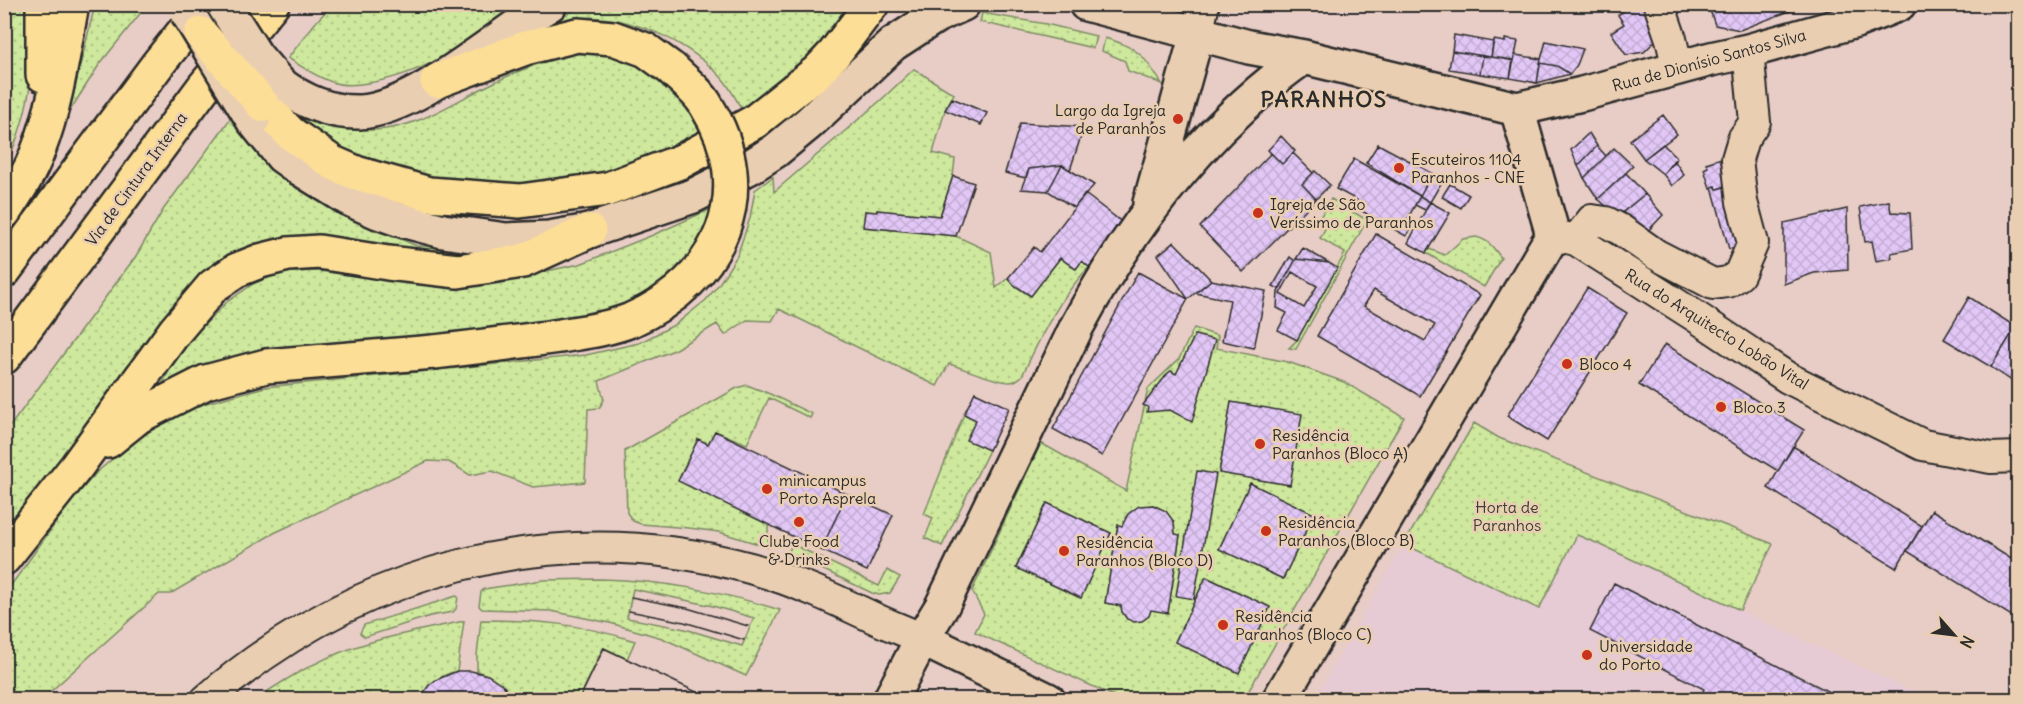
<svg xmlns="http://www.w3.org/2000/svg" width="2023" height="704" font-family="Delius,sans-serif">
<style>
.built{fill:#e6cad4}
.grass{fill:url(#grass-dots);stroke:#7c8a64;stroke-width:1.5;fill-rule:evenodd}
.building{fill:url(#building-cross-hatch);stroke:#2b2b2b;stroke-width:1.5;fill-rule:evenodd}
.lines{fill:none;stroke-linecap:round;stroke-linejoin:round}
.street-casing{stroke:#2b2b2b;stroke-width:34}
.secondary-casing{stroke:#2b2b2b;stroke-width:38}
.highway-casing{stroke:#2b2b2b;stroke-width:38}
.street{stroke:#eaceb1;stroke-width:30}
.secondary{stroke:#eaceb1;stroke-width:33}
.highway{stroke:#fdde96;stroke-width:33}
.tram{stroke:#2b2b2b;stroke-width:1.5}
.secondary-bridge-casing{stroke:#2b2b2b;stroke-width:38;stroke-linecap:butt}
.highway-bridge-casing{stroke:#2b2b2b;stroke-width:38;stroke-linecap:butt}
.secondary-bridge{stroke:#eaceb1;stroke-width:33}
.highway-bridge{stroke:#fdde96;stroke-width:33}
.poi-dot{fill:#c8321e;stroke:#eaceb1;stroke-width:2}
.labels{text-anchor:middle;stroke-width:5;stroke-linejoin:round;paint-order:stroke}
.street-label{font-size:16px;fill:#2b2b2b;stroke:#eaceb1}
.poi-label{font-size:16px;fill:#2b2b2b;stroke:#eaceb1;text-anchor:start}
.park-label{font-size:16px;fill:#3b3e36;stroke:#eaceb1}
.district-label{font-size:22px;font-weight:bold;letter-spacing:1.5px;fill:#2b2b2b;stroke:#eaceb1}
</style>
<defs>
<pattern id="grass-dots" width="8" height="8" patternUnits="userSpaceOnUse" patternTransform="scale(1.5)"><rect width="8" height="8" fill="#cee89d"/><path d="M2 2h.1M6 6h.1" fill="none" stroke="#b1c787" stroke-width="1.8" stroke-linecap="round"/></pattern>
<pattern id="building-cross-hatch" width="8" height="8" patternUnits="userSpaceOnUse" patternTransform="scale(1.5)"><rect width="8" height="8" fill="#e2c7f6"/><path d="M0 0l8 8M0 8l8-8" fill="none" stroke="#c2abd3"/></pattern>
</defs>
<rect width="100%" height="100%" fill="#e8ccc6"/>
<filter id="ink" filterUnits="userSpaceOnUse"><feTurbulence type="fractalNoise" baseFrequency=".0167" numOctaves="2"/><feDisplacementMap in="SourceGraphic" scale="12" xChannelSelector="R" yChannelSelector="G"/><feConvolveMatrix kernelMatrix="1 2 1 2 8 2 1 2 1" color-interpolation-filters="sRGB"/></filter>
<g filter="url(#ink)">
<path class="built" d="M1576 535 1599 544 1929 699 1314 700 1404 544 1539 609Z"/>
<path class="grass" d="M5 5H28C29 28 33 55 31 79 27 110 19 138 5 167Z
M95 5H147L99 65 69 112Z
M332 5H521C473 39 428 74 368 83 357 85 343 86 332 82 316 77 302 67 288 58L316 22Z
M588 5H853L836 32 798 69 742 110C736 99 730 87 722 78 684 36 608 4 553 23L551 20Z
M982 13 1046 24 1096 36 1093 48 980 22Z
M1105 38C1137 47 1144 55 1162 84L1128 71 1125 61 1102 51Z
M572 53 617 55 643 67 673 90 686 106 701 134 603 175 557 185H454L333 149 288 109C314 117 345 131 373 130 417 129 453 102 491 84 517 71 544 61 572 53Z
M914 69 954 94 945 110 933 153 955 159 953 176 940 216 877 210V212L865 211 864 227 956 236 991 252 996 288 1008 278 1014 285 1030 296 1060 258 1075 269 1082 261 1089 267C1059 298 1041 336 1022 376 1018 379 1015 382 1010 382 996 382 963 368 949 364L937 386 779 309 772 321 747 320 725 335 717 324 674 350 599 381 604 400 599 408 588 409 585 482 533 487 492 471 470 475 449 462 428 461 274 533 170 594H159L42 699H5L4 595 70 503 97 472 133 442 185 409 265 387 586 355 639 343 676 324 706 300 719 284 737 256 750 218 755 190 773 177 774 192 881 100Z
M236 111 285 174 321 201 355 220 417 246 500 251 464 256 269 248 5 546V433L136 256 163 210Z
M1331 199 1367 220 1296 349 1289 348 1297 340 1345 253 1320 238 1325 229 1316 224Z
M711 209C704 234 690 260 672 278 660 290 638 301 624 310L158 392 173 364 178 352 227 302 253 284 279 273 313 271 359 273 449 286 485 284 580 264 653 235Z
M1476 237C1489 240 1493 247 1501 258L1484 287 1426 253 1429 249 1445 255 1463 239Z
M1194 328 1218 336 1216 348 1288 362 1344 382 1404 417 1244 699H1120L975 632 984 614 972 591 1041 443 1126 491 1148 389 1179 359ZM1231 403 1290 485 1219 473ZM1250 484 1314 514 1283 579 1219 549ZM1047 503 1111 533 1080 598 1016 568ZM1153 505C1168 512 1173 518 1175 534L1180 535 1168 612 1151 610 1127 619 1122 612 1121 606 1105 603 1118 525 1122 526C1130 509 1136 507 1153 505ZM1206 577 1270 607 1239 672 1175 642Z
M747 385 770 394 812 414 810 418 769 398 747 444 715 431 708 444 698 439 679 480 768 524V547L719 532 689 528 641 524 633 521 627 513 625 451 737 388Z
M964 414 976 420 967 440 989 450 942 546 925 538 933 518 924 514Z
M1474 423 1499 438 1773 544 1740 610 1599 544 1577 535 1539 609 1404 544Z
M792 544 879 586 887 570 900 577 890 593 879 595 872 593 803 560 787 556Z
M601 579C666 581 718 591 780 610L746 676 662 638 610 623 551 611 482 609 479 606 481 592 484 589 543 580ZM633 589 713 606 754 618 742 646 685 629 627 618Z
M456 596 458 597 456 609 453 612 430 616 365 637 360 633 364 625Z
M481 620C538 620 581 624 635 641L627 659 603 648 579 699H514C505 685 493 677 477 671V655Z
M464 621 457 671C440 675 427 685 419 699L255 700C289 676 329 654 368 643 399 634 432 628 464 621Z"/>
<path class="building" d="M1634 4H1649L1658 38 1644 52 1626 55 1611 32 1624 24 1618 15Z
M1708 4H1793L1795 9 1740 30 1715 25Z
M1454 35 1493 42 1491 57 1452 51Z
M1505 39 1518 41 1514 61 1491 57 1494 40 1505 42Z
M1546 41 1583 49 1577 65 1570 74 1557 66 1540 63Z
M1452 51 1483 56 1480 74 1449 69Z
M1515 55 1541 59 1537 83 1510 78Z
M1483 56 1513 60 1510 78 1480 74Z
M1540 63 1557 66 1570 74 1537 83Z
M952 98 987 113 981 125 945 110Z
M1663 115 1677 134 1644 159 1630 140Z
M1020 123 1084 127 1070 170 1062 165 1029 169 1026 178 1005 173Z
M1589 133 1597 146 1578 166 1571 150Z
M1281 136 1295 151 1282 164 1268 150Z
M1378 144 1432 173 1420 196 1366 163Z
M1663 144 1677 158 1663 174 1644 159Z
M1597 146 1606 156 1584 178 1578 166Z
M1614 148 1633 166 1598 199 1584 178Z
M1271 153 1282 164 1293 153 1313 173 1302 184 1316 199 1243 272 1200 227Z
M1728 156 1737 183 1717 189 1715 186 1710 188 1704 169 1708 167 1706 163Z
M1354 159 1420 196 1408 218 1414 222 1406 236 1353 206 1357 200 1336 189Z
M1674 160 1684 175 1672 186 1663 174Z
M1062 165 1048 191 1021 189 1029 169Z
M1062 165 1094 185 1074 208 1048 191Z
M1315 171 1330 185 1316 199 1302 184Z
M1432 173 1443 180 1430 202 1420 196Z
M1626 173 1645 194 1618 216 1598 199Z
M953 176 974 183 956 236 863 227 865 211 877 212V210L940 216Z
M1450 184 1469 195 1461 208 1442 197Z
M1733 184 1750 244 1729 249 1712 187 1715 186 1717 189Z
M1085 194 1123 223 1089 267 1082 261 1076 269 1060 258 1031 296 1014 285 1008 278 1034 247 1040 252Z
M1645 194 1663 215 1645 234 1618 216Z
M1420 196 1430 202 1425 210 1415 205Z
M1889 201 1891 212 1910 213 1912 249 1891 253 1892 258 1876 261 1872 241 1865 242 1860 207Z
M1430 202 1450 213 1426 253 1408 243Z
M1847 209 1848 270 1814 273 1784 284V223Z
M1376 234 1480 295 1420 396 1317 336ZM1374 290 1435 325 1425 341 1364 306Z
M1174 242 1211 280 1188 299 1158 255Z
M1303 248 1329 263 1296 259Z
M1290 257 1295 261 1279 289 1273 286Z
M1296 259 1329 263 1337 268 1297 340 1278 330 1287 313 1277 308 1278 292Z
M1138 272 1188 299 1102 456 1053 429Z
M1292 272 1317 286 1304 308 1280 294Z
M1211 280 1266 291 1254 348 1222 341 1230 300 1196 293Z
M1587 288 1627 313 1547 441 1507 416Z
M1969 297 2016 327 1991 367 1944 339Z
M2016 327 2018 328V385L1991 367Z
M1195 335 1215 340 1192 422 1170 410 1147 412 1148 407 1143 405 1168 373 1171 371 1176 374Z
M1665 344 1804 430 1778 471 1639 385Z
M975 392 1009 408 989 450 966 440 976 420 964 414Z
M1231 402 1302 414 1290 485 1219 473Z
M715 431 847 494 821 550 678 481 698 439 708 444Z
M1793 446 1922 526 1896 568 1768 488Z
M1197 471 1216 474 1194 599 1176 596Z
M1250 483 1314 514 1283 579 1219 549Z
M847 494 893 515 867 571 821 550Z
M1047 503 1111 533 1081 598 1016 568Z
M1153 505 1166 511 1174 522 1175 534 1180 535 1168 613 1151 610 1149 616 1142 621 1134 622 1127 619 1122 612 1121 606 1105 603 1118 525 1122 526 1128 514 1139 506Z
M1932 510 2018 563V620L1907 551Z
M1206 577 1270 607 1239 673 1175 642Z
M1614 583 1679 616 1845 700H1699L1704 689 1590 631Z
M604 648 627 659 713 700H579Z
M604 648 627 659 713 700H579Z
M457 671H471L488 675 503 685 514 700H419L429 685 436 680Z"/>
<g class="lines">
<g class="street-casing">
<path id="street" d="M1659 4 1671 39 1678 69
M1197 34 1204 4
M1553 235 1576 240 1695 316 1788 378 1923 445 1991 458 2018 457
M1576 240 1592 220 1606 222 1621 230 1655 254 1713 284 1728 282 1739 275 1753 243 1742 202 1737 159 1743 139 1755 122 1748 51
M206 700C358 568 555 515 750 568 793 580 832 598 872 617 888 625 906 631 922 639"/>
</g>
<g class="secondary-casing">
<path id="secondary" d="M1086 4 1249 47 1304 57 1517 109 1582 94 1711 59 1748 51 1856 21 1899 4
M280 84C303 101 330 113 360 112 417 109 499 34 550 4
M253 120 282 156 296 166 349 199 378 212 398 219 443 231 506 240 549 238 589 231 693 196 750 167 775 151 809 123 893 44 936 16 963 4
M1150 203 1197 34
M922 639 1048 700
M890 700 922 639 942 606 1077 326C1132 223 1208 124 1304 57
M1279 700 1553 235 1517 109"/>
</g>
<g class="highway-casing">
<path id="highway" d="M43 4V75
M437 81 525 48 577 35 613 38 646 50 672 69
M263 105 290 133 333 163 356 173 429 194 520 201 608 189 682 161 754 122 817 72 834 54 872 4
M4 212C17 192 30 173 38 151 56 105 63 53 72 4
M4 271 158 64 206 4
M4 357 203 88 272 4
M108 441 139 416 206 382 266 366 434 352
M4 558 77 466 175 331 213 286 237 270 260 261 288 254 319 252 388 263 458 271 523 261 589 231"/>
</g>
<use href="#street" class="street"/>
<use href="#secondary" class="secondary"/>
<use href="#highway" class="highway"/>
<path class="tram" d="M631 597 687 608 748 626
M629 611 684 622 744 640"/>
<g class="secondary-bridge-casing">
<path id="secondary-bridge" d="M223 4 256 56 280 84
M187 12 253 120"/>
</g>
<g class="highway-bridge-casing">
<path id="highway-bridge" d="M201 34 263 105
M434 352C476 347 518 342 560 336 584 332 608 329 631 320 721 281 760 191 706 105 698 91 683 80 672 69"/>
</g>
<use href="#secondary-bridge" class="secondary-bridge"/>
<use href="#highway-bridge" class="highway-bridge"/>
</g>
</g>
<g class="poi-dot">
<circle cx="1178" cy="119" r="6"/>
<circle cx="1399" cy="168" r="6"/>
<circle cx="1258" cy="213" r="6"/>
<circle cx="1567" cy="364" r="6"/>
<circle cx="1721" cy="407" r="6"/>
<circle cx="1260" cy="444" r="6"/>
<circle cx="767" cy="489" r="6"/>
<circle cx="799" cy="522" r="6"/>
<circle cx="1266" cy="531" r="6"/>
<circle cx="1064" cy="551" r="6"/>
<circle cx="1223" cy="625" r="6"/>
<circle cx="1587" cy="655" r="6"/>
</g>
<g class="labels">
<g class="street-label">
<text transform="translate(1709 60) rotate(-15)" y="6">Rua de Dionísio Santos Silva</text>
<text transform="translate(136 179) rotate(-54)" y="6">Via de Cintura Interna</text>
<text transform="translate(1717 329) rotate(32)" y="6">Rua do Arquitecto Lobão Vital</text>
</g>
<g class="poi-label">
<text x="1166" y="116" text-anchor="end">Largo da Igreja<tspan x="1166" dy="18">de Paranhos</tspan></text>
<text x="1411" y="165">Escuteiros 1104<tspan x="1411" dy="18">Paranhos - CNE</tspan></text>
<text x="1270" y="210">Igreja de São<tspan x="1270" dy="18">Veríssimo de Paranhos</tspan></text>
<text x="1579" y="370">Bloco 4</text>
<text x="1733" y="413">Bloco 3</text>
<text x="1272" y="441">Residência<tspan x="1272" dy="18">Paranhos (Bloco A)</tspan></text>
<text x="779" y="486">minicampus<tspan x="779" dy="18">Porto Asprela</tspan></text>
<text x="1278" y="528">Residência<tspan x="1278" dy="18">Paranhos (Bloco B)</tspan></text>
<text x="799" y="547" text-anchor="middle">Clube Food<tspan x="799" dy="18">&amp; Drinks</tspan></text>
<text x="1076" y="548">Residência<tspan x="1076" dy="18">Paranhos (Bloco D)</tspan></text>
<text x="1235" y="622">Residência<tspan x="1235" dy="18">Paranhos (Bloco C)</tspan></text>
<text x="1599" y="652">Universidade<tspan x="1599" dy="18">do Porto</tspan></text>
</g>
<g class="park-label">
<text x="1507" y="513">Horta de<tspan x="1507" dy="18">Paranhos</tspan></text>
</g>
<g class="district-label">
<text x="1324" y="107">PARANHOS</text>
</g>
</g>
<rect width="2023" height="704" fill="none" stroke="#eaceb1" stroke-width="24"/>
<rect x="12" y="12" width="1999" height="680" fill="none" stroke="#2b2b2b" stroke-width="2" filter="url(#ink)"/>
<g transform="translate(1954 635) rotate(118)" stroke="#eaceb1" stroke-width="4.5" paint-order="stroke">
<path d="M0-4.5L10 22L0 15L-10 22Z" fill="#2b2b2b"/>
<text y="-9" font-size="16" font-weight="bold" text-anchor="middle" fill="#2b2b2b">N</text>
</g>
</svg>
